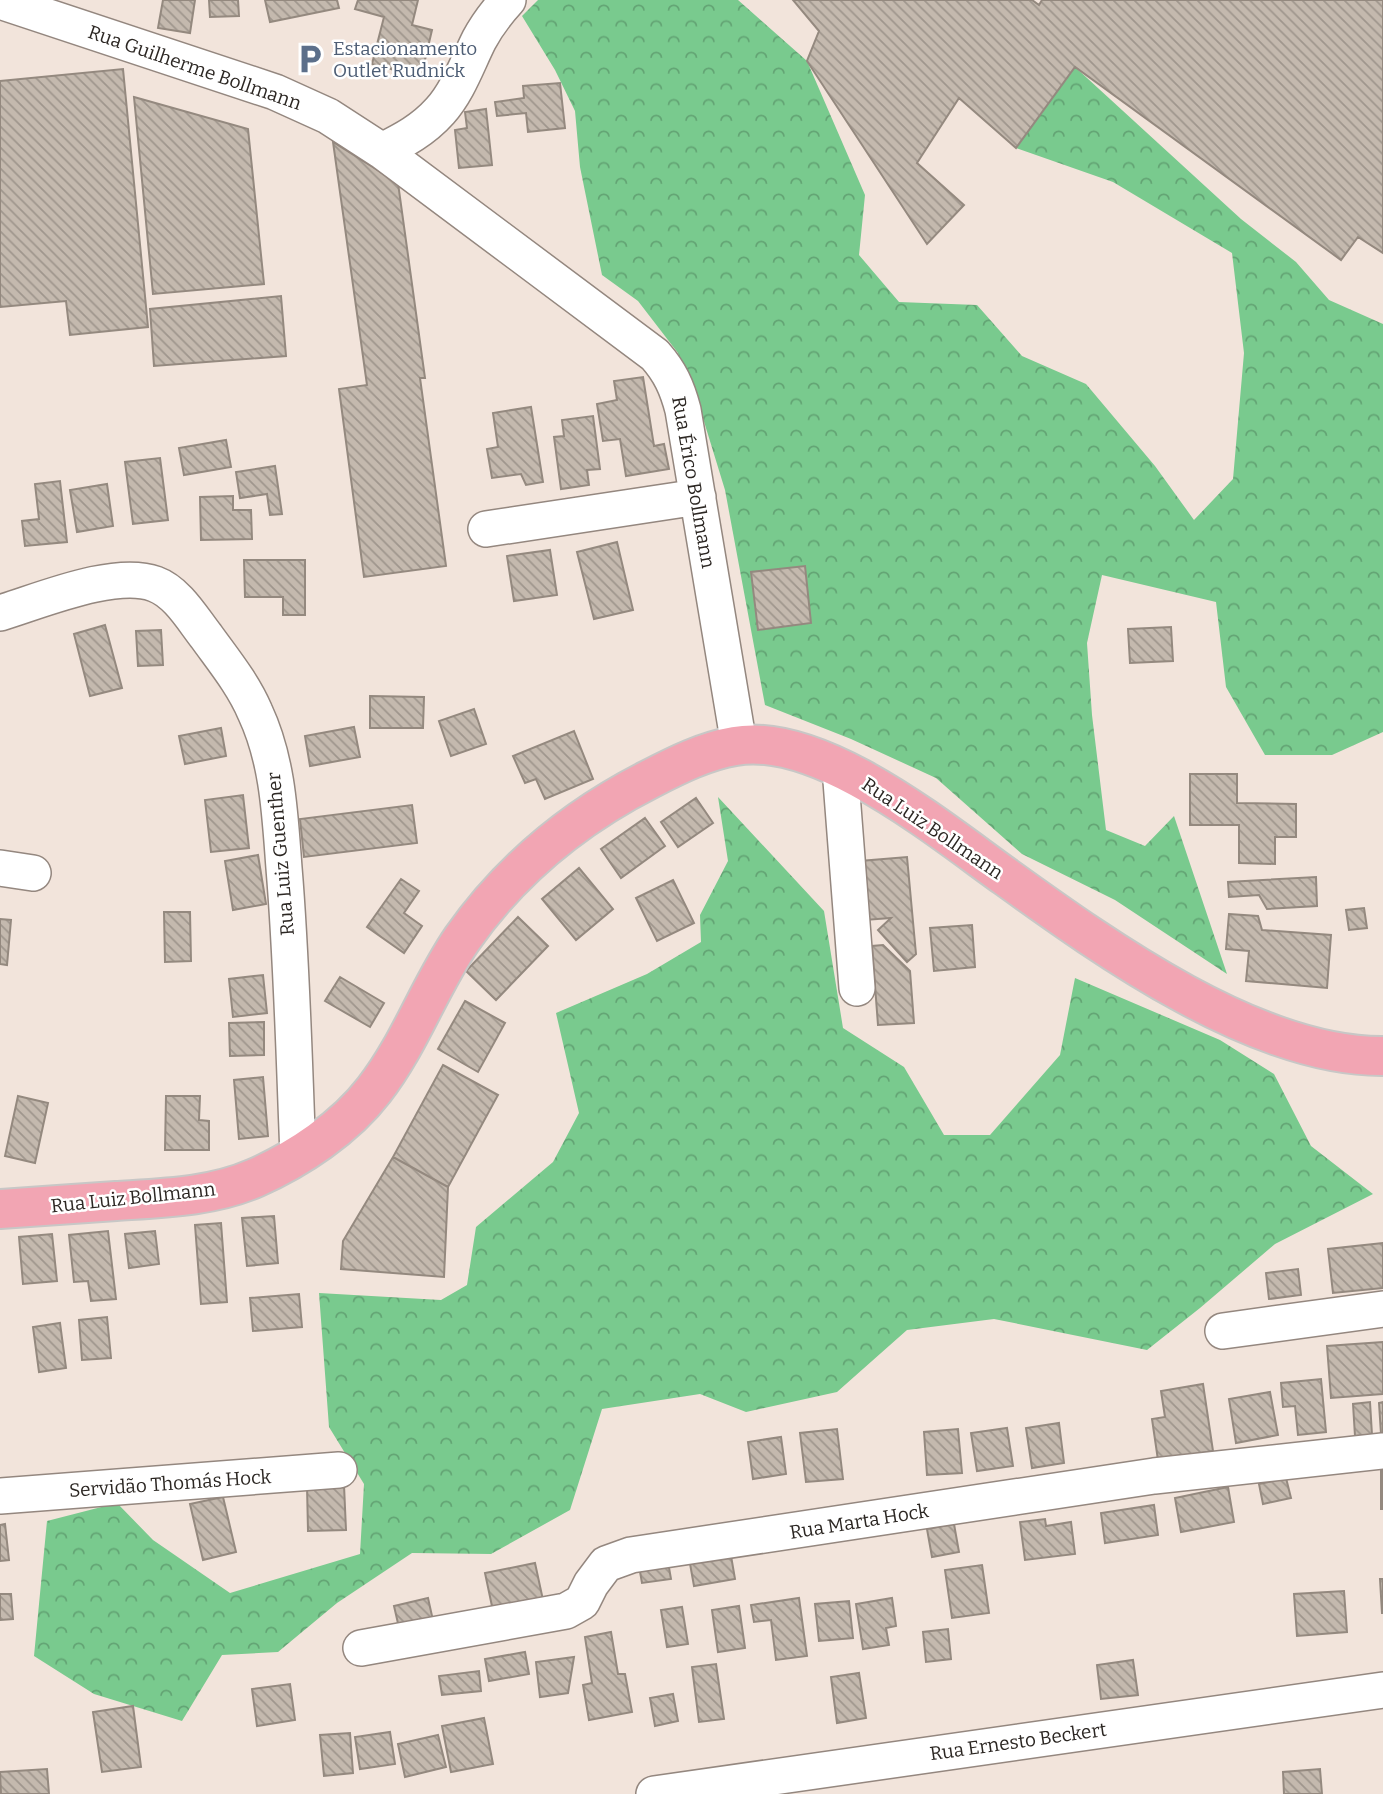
<svg xmlns="http://www.w3.org/2000/svg" width="1383" height="1794" font-family="Bitter,serif">
<style>
.forest{fill:url(#forest-crowns)}
.building{fill:url(#building-back-hatch);stroke:#94897f;stroke-width:2}
.lines{fill:none;stroke-linecap:round;stroke-linejoin:round}
.minor-casing{stroke:#94877f;stroke-width:38}
.major-casing{stroke:#c8c7c6;stroke-width:42}
.minor{stroke:#fff;stroke-width:35}
.major{stroke:#f2a5b3;stroke-width:38}
.labels{text-anchor:middle;stroke-width:5;stroke-linejoin:round;paint-order:stroke}
.service-label{font-size:19px;fill:#4e5e75;stroke:#fff;text-anchor:start}
.street-label{font-size:19px;fill:#2c2723;stroke:#fff}
</style>
<defs>
<pattern id="forest-crowns" width="20" height="18" patternUnits="userSpaceOnUse" patternTransform="scale(1.75)"><rect width="20" height="18" fill="#79ca8e"/><path d="M2 6a3 3 0 1 1 6 0M12 15a3 3 0 1 1 6 0" fill="none" stroke="#63a474"/></pattern>
<pattern id="building-back-hatch" width="6" height="6" patternUnits="userSpaceOnUse" patternTransform="scale(1.75)"><rect width="6" height="6" fill="#c4b9ae"/><path d="M-1 5l2 2M0 0l6 6M5-1l2 2" fill="none" stroke="#9f968d"/></pattern>
</defs>
<rect width="100%" height="100%" fill="#f2e4db"/>
<path class="forest" d="M538 0H738L807 61 865 195 859 255 899 302 977 305 1022 356 1086 384 1155 466 1194 520 1233 479 1244 353 1232 253 1113 182 1016 148 1075 67 1241 219 1296 262 1329 300 1383 324V732L1332 755H1265L1226 687 1216 602 1102 575 1087 643 1092 715 1106 830 1145 846 1174 816 1227 974 1115 900 1022 854 936 778 851 739 765 705 725 490 702 415 678 353 638 301 602 275 580 167 575 111 555 70 522 16Z
M718 797 824 911 843 1028 904 1067 944 1135H990L1060 1055 1075 978 1220 1040 1274 1074 1311 1146 1373 1194 1275 1244 1200 1308 1147 1350 994 1319 907 1330 837 1392 746 1412 700 1394 602 1409 570 1510 491 1554 412 1553 337 1603 278 1652 222 1655 182 1721 94 1694 34 1656 47 1521 117 1503 153 1540 230 1593 360 1554 364 1484 329 1427 319 1293 441 1300 467 1285 476 1227 553 1162 579 1113 556 1013 647 974 701 942 700 915 728 861Z"/>
<path class="building" d="M163 0H195L190 33 158 28Z
M209 0H238L239 16 210 17Z
M265 0H337L339 8 270 22Z
M358 0H418L412 25 432 30 421 77 372 64 384 17 355 9Z
M793 0H1032L1039 5 1042 0H1383V253L1358 237 1341 260 1075 67 1016 148 959 98 917 163 964 205 927 244 807 61 819 31Z
M123 69 148 327 70 335 66 301 0 307V81Z
M560 83 565 128 528 132 526 113 497 116 495 102 524 98 523 86Z
M134 97 248 129 264 284 153 294Z
M486 109 492 165 459 168 455 130 467 128 465 112Z
M333 142 398 183 425 378H420L446 566 364 577 339 389 367 385Z
M281 296 286 356 154 366 150 309Z
M643 377 654 446 664 444 669 469 626 476 620 439 603 441 597 404 617 400 614 381Z
M531 407 543 482 526 485 521 474 492 478 487 449 498 447 493 413Z
M593 416 600 469 587 470 589 485 561 489 554 437 564 436 562 420Z
M226 440 231 467 184 475 179 448Z
M160 458 168 520 133 524 125 462Z
M275 466 282 514 270 515 267 494 240 498 236 472Z
M60 481 67 542 25 546 22 521 39 519 35 484Z
M107 484 113 526 77 532 70 490Z
M233 496V510H251L252 539 201 540 200 497Z
M617 542 633 610 594 619 577 552Z
M550 550 557 595 514 601 507 556Z
M244 560H305V615H283V597H245Z
M805 566 811 623 758 630 751 572Z
M105 625 122 688 90 696 74 634Z
M1171 627 1173 661 1130 663 1128 629Z
M161 630 163 665 138 666 136 631Z
M370 696 424 697 423 728H370Z
M474 709 486 744 451 756 439 721Z
M354 727 360 757 310 766 305 736Z
M221 728 226 756 185 764 179 736Z
M574 731 593 779 545 799 536 779 525 783 513 756Z
M1190 774H1237V803L1296 804V837H1275V864L1239 863V825H1190Z
M243 795 249 848 211 852 205 800Z
M696 798 713 823 678 847 661 822Z
M412 805 417 843 304 857 300 819Z
M645 818 665 846 621 878 601 849Z
M258 855 266 904 233 910 225 861Z
M907 857 916 954 907 962 878 930 891 918 865 920 860 861Z
M579 868 613 909 576 940 542 899Z
M1316 877 1317 906 1267 909 1259 895 1229 897 1228 882Z
M401 879 419 891 404 913 422 926 404 953 367 927Z
M673 880 694 923 657 941 636 898Z
M1364 908 1367 928 1349 930 1346 910Z
M164 912H190L191 961 165 962Z
M1229 914 1258 916 1262 930 1331 935 1327 988 1246 981 1249 951 1226 949Z
M518 917 548 946 496 1000 466 971Z
M0 919 11 920 7 965 0 964Z
M972 925 975 967 934 971 930 928Z
M883 945 910 971 914 1023 878 1025 872 946Z
M263 975 267 1013 233 1017 229 979Z
M340 977 384 1003 370 1027 325 1001Z
M465 1001 505 1023 478 1072 438 1049Z
M264 1022V1055L230 1056 229 1023Z
M443 1065 498 1095 448 1187 393 1157Z
M263 1077 268 1136 239 1139 234 1080Z
M18 1096 48 1103 35 1163 5 1156Z
M166 1096H200L199 1120 209 1121V1150H165Z
M393 1157 448 1187 444 1277 341 1269 343 1241Z
M274 1216 278 1263 247 1266 242 1218Z
M221 1223 227 1302 201 1304 195 1225Z
M108 1231 116 1299 91 1301 88 1281 74 1282 69 1235Z
M155 1231 159 1264 129 1268 125 1234Z
M52 1234 57 1281 23 1284 19 1237Z
M1383 1243V1288L1333 1293 1328 1249Z
M1298 1269 1301 1295 1269 1299 1266 1273Z
M299 1294 302 1327 253 1331 250 1298Z
M107 1317 111 1358 82 1360 79 1320Z
M60 1323 66 1368 39 1372 33 1327Z
M1383 1342V1394L1331 1398 1327 1346Z
M1321 1379 1326 1432 1298 1435 1295 1406 1283 1407 1281 1383Z
M1203 1384 1213 1451 1158 1460 1152 1419 1165 1417 1161 1391Z
M1270 1392 1278 1435 1236 1443 1229 1399Z
M1370 1402 1372 1435 1355 1436 1353 1404Z
M1383 1402V1434H1381L1379 1403Z
M1059 1423 1064 1463 1032 1468 1026 1428Z
M1007 1428 1013 1466 977 1471 971 1433Z
M837 1429 843 1479 806 1482 800 1433Z
M958 1429 962 1473 927 1475 924 1432Z
M781 1437 786 1474 753 1479 748 1442Z
M1381 1466 1383 1467V1509H1381Z
M1286 1478 1291 1498 1263 1504 1259 1484Z
M344 1485 346 1530 308 1531 307 1486Z
M1228 1487 1234 1522 1181 1532 1175 1498Z
M223 1497 236 1552 203 1560 190 1504Z
M1154 1505 1158 1535 1105 1543 1101 1513Z
M1045 1519 1046 1526 1071 1522 1075 1554 1025 1560 1020 1522Z
M5 1524 9 1560 0 1561V1525Z
M954 1524 959 1552 932 1557 927 1529Z
M730 1550 735 1579 694 1586 689 1558Z
M668 1562 671 1579 642 1583 639 1566Z
M535 1563 543 1600 493 1611 485 1573Z
M982 1565 989 1613 952 1618 945 1570Z
M1380 1579H1383V1613H1382Z
M1344 1591 1347 1632 1297 1636 1294 1594Z
M0 1594H11L13 1619 0 1620Z
M428 1598 434 1625 400 1632 394 1606Z
M799 1598 807 1656 776 1660 771 1620 754 1622 751 1605Z
M892 1598 896 1626 886 1628 889 1645 863 1649 856 1604Z
M849 1601 853 1638 819 1641 815 1604Z
M739 1606 745 1648 718 1652 712 1610Z
M682 1607 688 1644 667 1647 661 1610Z
M948 1629 951 1659 926 1662 923 1632Z
M611 1632 618 1674H625L632 1712 589 1720 583 1685 592 1683 585 1637Z
M525 1652 529 1674 489 1681 485 1659Z
M574 1657 568 1693 540 1697 536 1662Z
M1133 1660 1138 1695 1101 1699 1097 1665Z
M716 1664 724 1719 699 1722 692 1667Z
M479 1671 481 1691 442 1695 439 1676Z
M859 1673 866 1718 837 1723 831 1677Z
M290 1684 295 1720 257 1726 252 1689Z
M673 1694 678 1721 655 1726 650 1698Z
M133 1706 141 1767 102 1772 93 1712Z
M484 1718 493 1764 451 1772 442 1726Z
M390 1732 395 1764 360 1769 355 1737Z
M350 1733 353 1773 324 1776 320 1735Z
M438 1735 446 1767 405 1777 398 1744Z
M47 1769 49 1794H1L0 1772Z
M1320 1769 1322 1794H1284L1283 1772Z"/>
<g class="lines">
<g class="minor-casing">
<path id="minor" d="M0 1 275 92 328 116 382 151 655 355C670 372 677 387 683 410L739 745
M382 151C404 140 423 130 440 111 458 91 467 64 479 40 487 25 497 12 508 0
M486 529 698 497
M0 613C40 601 115 569 155 584 177 592 192 618 206 636 224 661 243 684 255 712 278 761 280 815 284 868 292 963 294 1059 298 1155
M840 768 857 988
M0 868 33 873
M1223 1331 1383 1309
M0 1496 339 1470
M361 1648 566 1611 582 1602 591 1584 606 1564 631 1555 1154 1476 1383 1451
M654 1794 1383 1690"/>
</g>
<g class="major-casing">
<path id="major" d="M0 1209C39 1206 77 1204 116 1201 163 1198 212 1197 255 1178 298 1159 345 1128 374 1090 410 1044 429 987 462 939 511 869 575 817 650 779 677 765 705 751 735 746 820 731 940 830 1006 877 1106 949 1257 1057 1383 1056"/>
</g>
<use href="#minor" class="minor"/>
<use href="#major" class="major"/>
</g>
<defs>
<g id="parking-bare" transform="scale(2.415)"><path d="M-3.5-5.5H1a3.5 3.5 0 0 1 0 7H-1V5.5H-3.5ZM-1-3.4V-.6H.8a1.4 1.4 0 0 0 0-2.8Z" fill="#5c6f8a" stroke="#fff" stroke-width="2.5" paint-order="stroke"/></g>
</defs>
<g fill-rule="evenodd">
<use href="#parking-bare" x="310" y="59"/>
</g>
<g class="labels">
<g class="service-label">
<text x="333" y="55">Estacionamento<tspan x="333" dy="22">Outlet Rudnick</tspan></text>
</g>
<g class="street-label">
<text transform="translate(195 67) rotate(19)" y="7">Rua Guilherme Bollmann</text>
<text transform="translate(694 482) rotate(80)" y="7">Rua Érico Bollmann</text>
<text transform="translate(933 828) rotate(34)" y="7">Rua Luiz Bollmann</text>
<text transform="translate(280 854) rotate(-95)" y="7">Rua Luiz Guenther</text>
<text transform="translate(133 1197) rotate(-6)" y="7">Rua Luiz Bollmann</text>
<text transform="translate(170 1483) rotate(-4)" y="7">Servidão Thomás Hock</text>
<text transform="translate(859 1521) rotate(-9)" y="7">Rua Marta Hock</text>
<text transform="translate(1018 1741) rotate(-8)" y="7">Rua Ernesto Beckert</text>
</g>
</g>
</svg>
